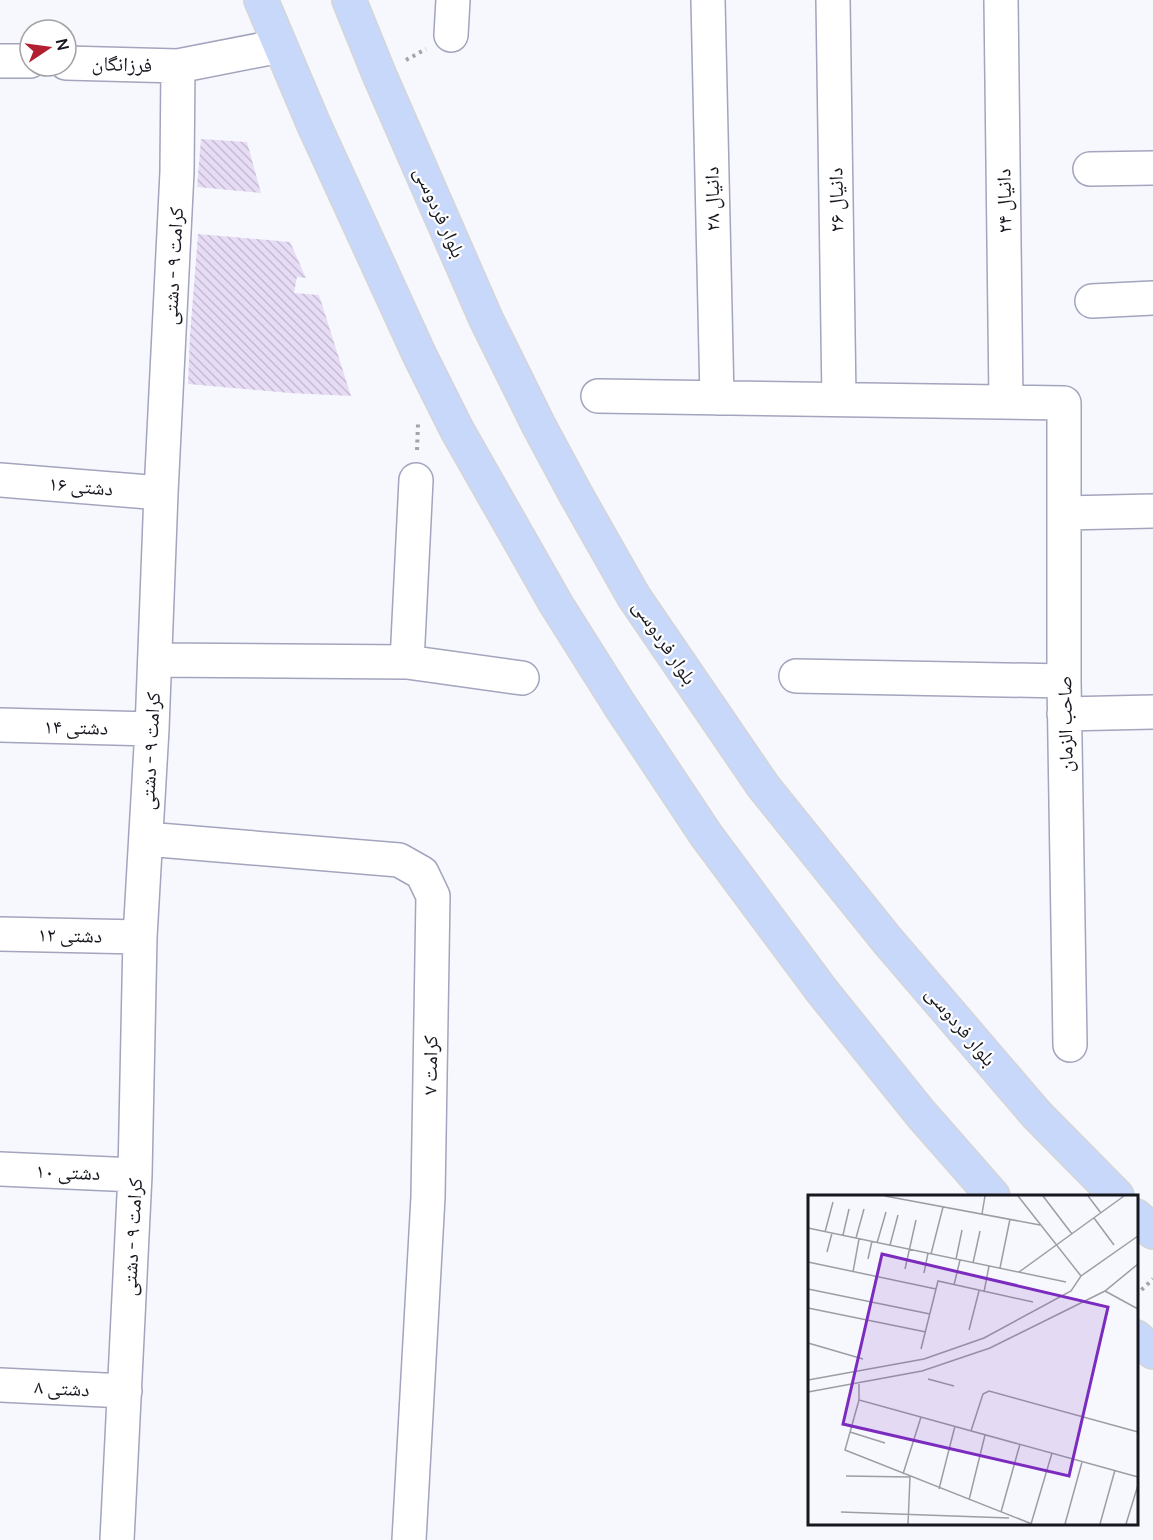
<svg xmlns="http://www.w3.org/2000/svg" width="1153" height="1540" font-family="Manrope,'Noto Naskh Arabic',sans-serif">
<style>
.building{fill:url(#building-back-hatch)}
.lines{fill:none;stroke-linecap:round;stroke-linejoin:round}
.minor-casing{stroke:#a3a4bd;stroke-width:36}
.major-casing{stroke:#d5d5d7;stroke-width:36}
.path{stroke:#a3a4aa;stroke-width:4;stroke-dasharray:3 4.5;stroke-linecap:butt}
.minor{stroke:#fff;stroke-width:33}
.major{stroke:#c8d8fa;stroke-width:33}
.labels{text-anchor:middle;stroke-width:4.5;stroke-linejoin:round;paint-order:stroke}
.street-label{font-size:20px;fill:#171720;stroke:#fff}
.inset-road{fill:none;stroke:#9d9ea5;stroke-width:1.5}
.view{fill:#7b2cbf;fill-opacity:0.15;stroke:#7b2cbf;stroke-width:3}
.inset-edge{fill:none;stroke:#171720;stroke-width:3}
</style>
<defs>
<pattern id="building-back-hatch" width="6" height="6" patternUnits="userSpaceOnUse" patternTransform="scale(1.5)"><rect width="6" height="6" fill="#e6dcf5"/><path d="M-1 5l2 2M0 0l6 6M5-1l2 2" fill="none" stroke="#c5bcd2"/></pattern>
</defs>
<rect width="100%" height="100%" fill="#f7f8fd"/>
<path class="building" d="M201 139 247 142 261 193 197 187Z
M198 234 290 242 306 278 297 277 294 293 319 295 351 396 290 393 188 384 190 335Z"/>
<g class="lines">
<g class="minor-casing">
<path id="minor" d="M708 0 717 398
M833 0 839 399
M1001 0 1006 402
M451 35 453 0
M0 61H30
M66 63 178 66
M1090 169 1153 168
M1092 301 1153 298
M598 396 1064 403V681L1070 1045
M0 480 161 493
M1065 513 1153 511
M155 660 407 662 522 678
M407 662 416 480
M796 676 1064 681
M1064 714 1153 712
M0 725 152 729
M146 839 399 860 422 873 433 896 428 1197 409 1540
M0 934 140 937
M0 1169 135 1175
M0 1385 125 1391
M117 1540 135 1175 140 937 152 729 161 493 177 172 178 66 280 46"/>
</g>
<g class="major-casing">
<path id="major" d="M261 0 314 125 420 356 457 430 556 604 619 704 706 835 822 991 921 1114 993 1196
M349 0 379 74 486 319 539 426 575 493 634 597 763 786 887 940 1037 1115 1117 1196
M1136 1216 1153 1232
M1136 1337 1153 1352"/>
</g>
<path class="path" d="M406 60 426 49
M417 450 418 424
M1136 1295 1153 1279"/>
<use href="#minor" class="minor"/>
<use href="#major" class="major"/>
</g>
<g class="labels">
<g class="street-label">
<text transform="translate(122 64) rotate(2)" y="7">فرزانگان</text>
<text transform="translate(712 199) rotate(-91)" y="7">دانیال ۲۸</text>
<text transform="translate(836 200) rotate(-91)" y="7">دانیال ۲۶</text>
<text transform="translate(1004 201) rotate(-91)" y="7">دانیال ۲۴</text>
<text transform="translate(440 212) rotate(66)" y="7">بلوار فردوسی</text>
<text transform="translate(173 266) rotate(-87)" y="7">کرامت ۹ - دشتی</text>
<text transform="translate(81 486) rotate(5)" y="7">دشتی ۱۶</text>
<text transform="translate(665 642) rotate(56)" y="7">بلوار فردوسی</text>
<text transform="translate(1065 724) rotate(-91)" y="7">صاحب الزمان</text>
<text transform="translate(76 727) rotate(1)" y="7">دشتی ۱۴</text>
<text transform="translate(150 751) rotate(-87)" y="7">کرامت ۹ - دشتی</text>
<text transform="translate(70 935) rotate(1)" y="7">دشتی ۱۲</text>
<text transform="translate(961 1026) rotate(50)" y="7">بلوار فردوسی</text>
<text transform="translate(430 1065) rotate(-89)" y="7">کرامت ۷</text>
<text transform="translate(68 1172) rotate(2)" y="7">دشتی ۱۰</text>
<text transform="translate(132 1237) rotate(-87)" y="7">کرامت ۹ - دشتی</text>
<text transform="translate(62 1388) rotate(3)" y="7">دشتی ۸</text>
</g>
</g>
<g transform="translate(808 1195)">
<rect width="330" height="330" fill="#f7f8fd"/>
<path class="inset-road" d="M77 1 232 30M210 1 273 81M235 1 264 39M280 1 293 18M174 19 177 1M286 23 306 50M0 33 258 87M17 37 25 7M35 40 41 14M48 43 56 14M69 48 78 17M82 50 90 20M19 57 24 38M123 59 135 12M60 64 64 46M148 64 154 35M0 67 128 94M165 68 172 36M192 73 202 24M97 74 108 25M45 77 51 44M211 77 316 1M116 78 120 58M146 90 152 65M0 94 122 119M297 96 330 114M176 97 181 71M0 113 118 137M161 135 171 96M0 148 55 164M113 154 130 86 225 107M120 184 146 191M0 185 116 164 176 143 263 96 273 81 330 41M51 189V205L330 282M0 197 114 176 182 153 297 96 330 69M51 205 37 255 224 329M163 236 175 199 181 196 330 237M42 237 77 248M95 279 113 222M38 281 102 282 100 329M131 294 147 231M161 305 177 240M33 317 201 323M193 317 212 249M223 329 244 258M257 329 274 267M292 329 307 275M318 329 330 290"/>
<path class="view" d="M74 59 300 112 261 281 35 229Z"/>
<rect width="330" height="330" class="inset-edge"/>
</g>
<g transform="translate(48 48) rotate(77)"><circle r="28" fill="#ffffff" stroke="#a2a2a6" stroke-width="1.5"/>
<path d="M0-4.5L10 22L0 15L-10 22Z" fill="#b21f31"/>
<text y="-9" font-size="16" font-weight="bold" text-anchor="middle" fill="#171720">N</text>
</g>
</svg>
